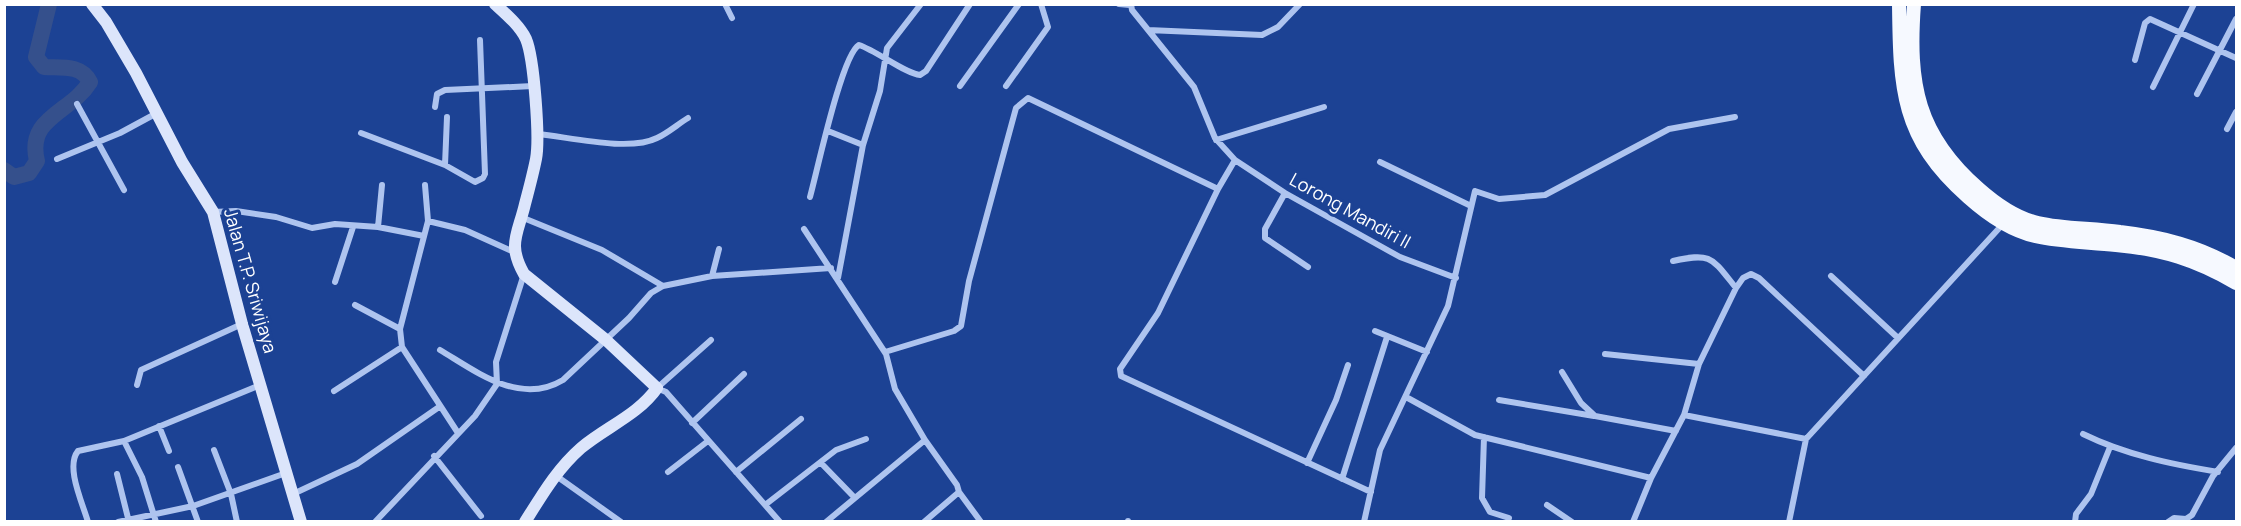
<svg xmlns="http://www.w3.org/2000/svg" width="2241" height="526" font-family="Manrope,sans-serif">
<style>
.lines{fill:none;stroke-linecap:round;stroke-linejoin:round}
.river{stroke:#35508c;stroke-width:16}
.street{stroke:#aec4ef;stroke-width:6}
.secondary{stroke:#dce5fb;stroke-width:12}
.primary{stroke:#f6f9ff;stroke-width:14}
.labels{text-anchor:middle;stroke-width:6;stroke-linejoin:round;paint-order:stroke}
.street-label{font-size:18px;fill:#fff;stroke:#1c4294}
</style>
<rect width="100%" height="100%" fill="#1c4294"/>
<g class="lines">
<path class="river" d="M4 170 14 177 29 173 37 161C26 117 71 113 90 82 81 64 61 68 44 67L36 57 49 4"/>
<path class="street" d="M725 4 732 18
M1119 4 1130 5
M1131 4 1132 10 1194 87 1215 138 1235 160 1285 193 1400 257 1456 278
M1148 30 1262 35 1278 27 1300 4
M2135 60 2145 23 2150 19 2236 58
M960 86 1019 4
M1006 86 1048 27 1041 4
M2153 87 2194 4
M2197 94 2236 19
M77 104 124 190
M435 107 437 94 445 90 533 86
M2227 129 2236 112
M828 131 863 145
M361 133 445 165 475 182 483 178 485 174 480 40
M538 134C569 137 629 152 657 138 668 133 678 124 688 118
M1216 140 1324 107
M57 159 120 133 157 113
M1235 160 1218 189 1158 313 1120 369 1121 376 1371 492
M1380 162 1471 206
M445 165 447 117
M425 185 428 221 400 329 402 347 458 433
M1285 193 1265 229V238L1308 267
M810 197C817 172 842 54 859 45 877 51 906 74 920 75L926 71 970 4
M213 212 236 211 276 217 312 228 335 224 378 227 424 236
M521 217 602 250 663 286
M428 221 465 230 514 252
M378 227 382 185
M804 229 886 354 895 389 925 440 957 485 959 492 924 522
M1673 261C1712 252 1712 258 1736 288
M712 276 831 268
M1831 276 1898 338
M838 278 863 145 880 91 887 48 921 4
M335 282 353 227
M355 305 400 329
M1375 331 1427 352
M711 340 657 388 666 392 780 522
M440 350C477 372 520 406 563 380L629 318 651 293 663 286 712 276 719 249
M885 352 954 331 961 326 969 281 1016 108 1028 98 1218 189
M1605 354 1699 364
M1562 372 1581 403 1595 416 1676 431
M137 385 141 370 242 324
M334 391 402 347
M1406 397 1475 435 1651 478
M1499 400 1594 416
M1684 415 1699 364 1736 288 1743 278 1751 274 1759 278 1864 376
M692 423 744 374
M159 426 169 451
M2083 434C2126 455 2171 464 2218 472
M1484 437 1482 498 1490 512 1509 518
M124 441 142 477 156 522
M214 450 231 494 237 522
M434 456 481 516
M821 463 854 497
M1307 463 1336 400 1348 365
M178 467 198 522
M668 472 708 441
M736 472 801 419
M117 474 129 522
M555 475 621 522
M1342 479 1387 337
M959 492 981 522
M293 494 357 464 439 407
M765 505 836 450 866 439
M1547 505 1572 522
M88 522C83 504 65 467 78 451L124 441 260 385
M118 522 193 506 286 473
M375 522 475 416 497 384 496 362 524 274
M826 522 925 440
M1128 522V521
M1364 522 1380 450 1448 306 1475 191 1499 199 1545 195 1669 129 1735 117
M1633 522 1651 478 1684 415 1806 439 2003 224
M1789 522 1806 439
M2075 522 2076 514 2091 494 2110 447
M2168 522 2174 518 2186 519 2192 515 2213 476 2236 448"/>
<path class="secondary" d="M92 4 106 22 136 73 182 162 213 212 242 324 301 522
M495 4C506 14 520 26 526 39 534 58 540 138 536 159 533 174 529 189 525 204 518 234 507 244 524 274L606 340 657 388C638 415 606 427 581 448 557 469 542 495 525 522"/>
<path class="primary" d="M1899 4C1900 89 1901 138 1968 197 1987 214 2009 230 2035 236 2061 242 2089 242 2116 245 2162 249 2197 260 2236 283
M1914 4C1908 84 1917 135 1979 189 1996 204 2015 218 2038 223 2064 229 2093 228 2120 232 2162 237 2199 246 2236 268"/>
</g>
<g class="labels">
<g class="street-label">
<text transform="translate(1350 211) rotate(29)" y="6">Lorong Mandiri II</text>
<text transform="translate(250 281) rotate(74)" y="6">Jalan T.P. Sriwijaya</text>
</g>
</g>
<rect width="2241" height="526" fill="none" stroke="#ffffff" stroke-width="12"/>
</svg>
